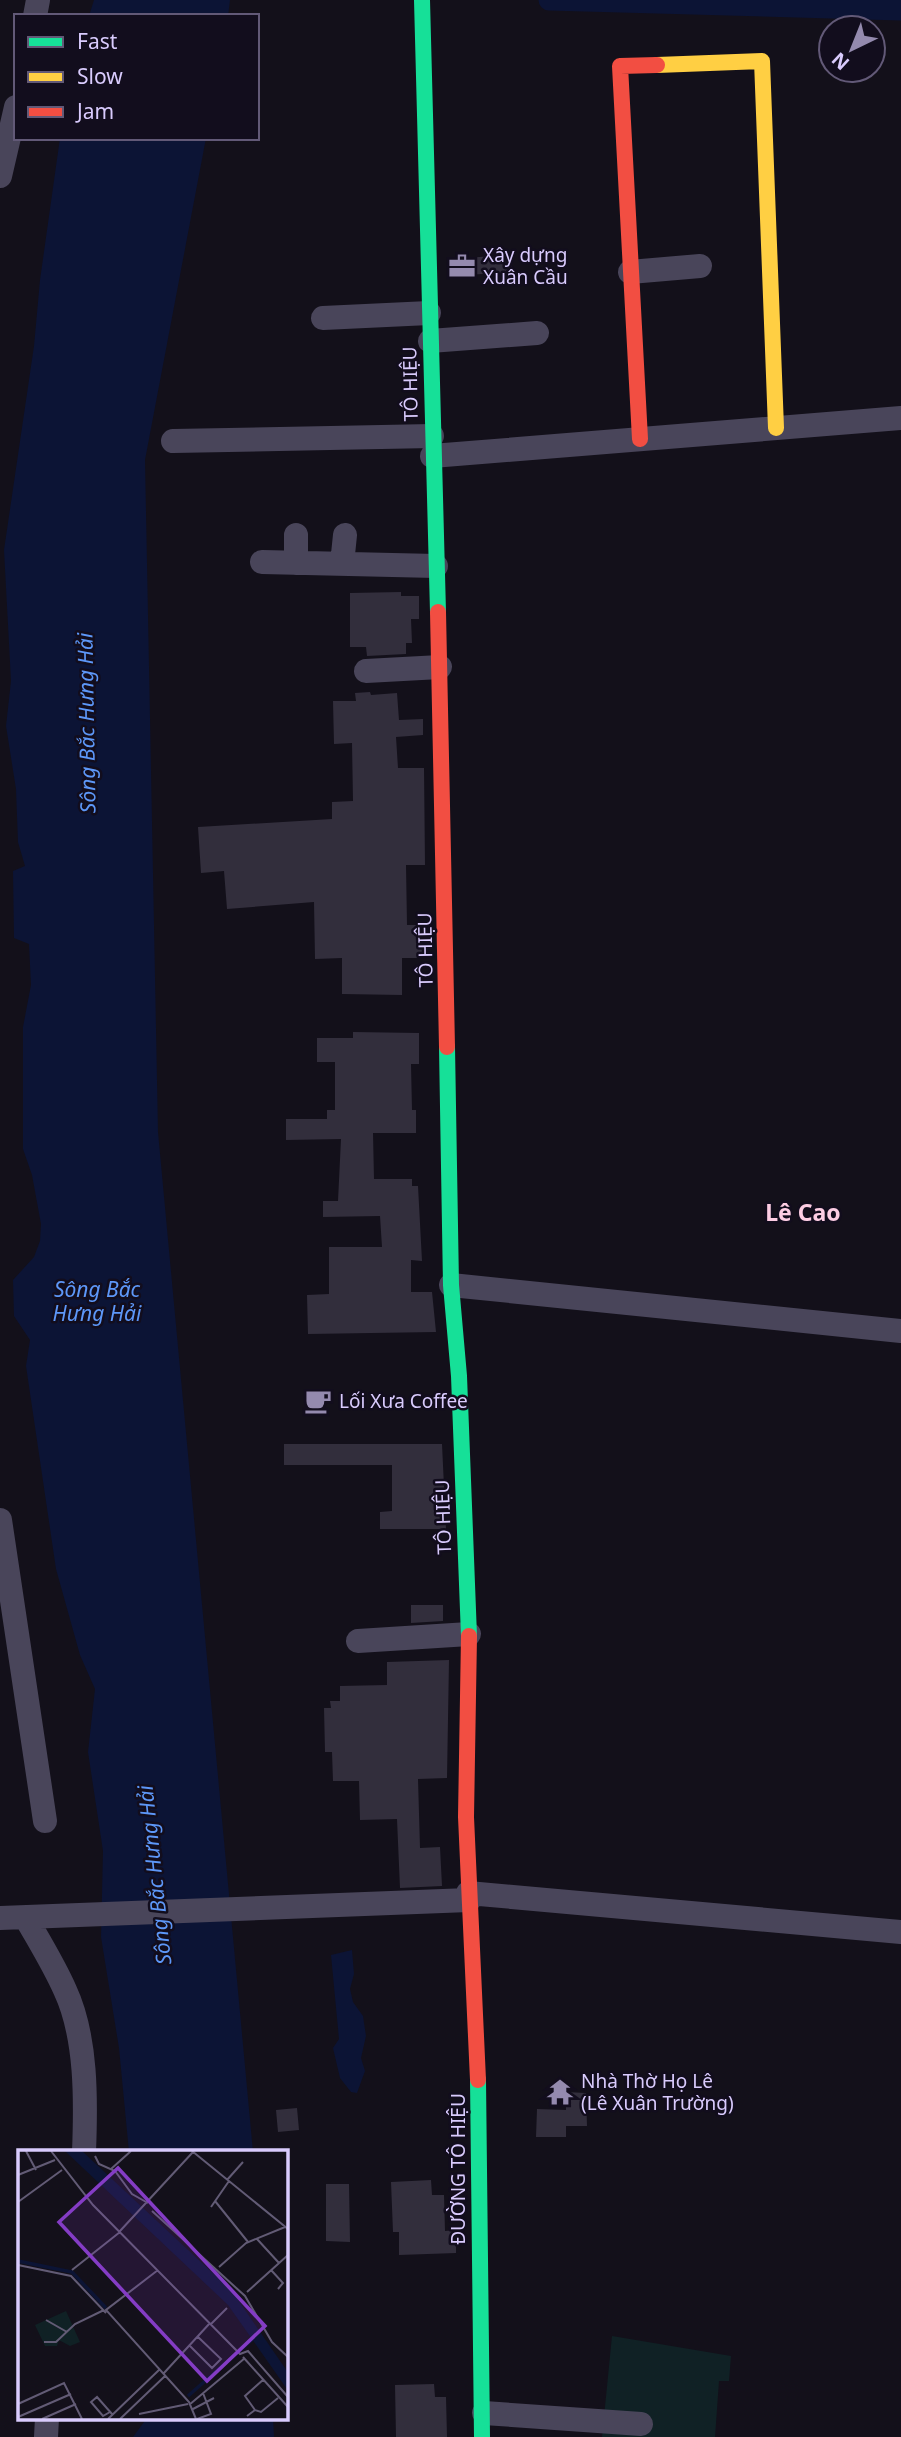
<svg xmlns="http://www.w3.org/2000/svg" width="901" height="2437" font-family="'Noto Sans',sans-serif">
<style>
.green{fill:#102125}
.water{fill:#0c1435}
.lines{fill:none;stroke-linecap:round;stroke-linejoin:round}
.canal{stroke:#0c1435;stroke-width:21}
.building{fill:#322e3c}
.street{stroke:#49455a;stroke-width:24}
.fast{stroke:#16e098;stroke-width:16}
.slow{stroke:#ffcf43;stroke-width:16}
.jam{stroke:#f24e42;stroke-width:16}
.labels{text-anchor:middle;stroke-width:5;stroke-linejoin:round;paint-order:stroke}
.poi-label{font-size:19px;fill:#d9cbfd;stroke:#120d1d;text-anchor:start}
.street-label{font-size:19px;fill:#d9cbfd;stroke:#120d1d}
.water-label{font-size:21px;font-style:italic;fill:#5d97f8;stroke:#120d1d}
.quarter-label{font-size:23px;font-weight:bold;fill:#fdcde3;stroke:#120d1d}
.inset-river{fill:none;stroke:#0c1435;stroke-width:3.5}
.inset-road{fill:none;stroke:#625b75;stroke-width:2}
.view{fill:#843cc5;fill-opacity:0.15;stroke:#843cc5;stroke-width:3.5}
.inset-edge{fill:none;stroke:#d9cbfd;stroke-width:3.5}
</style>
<rect width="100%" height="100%" fill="#13101a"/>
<path class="green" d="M612 2336 731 2356 729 2381H719L715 2437H602Z"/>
<path class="water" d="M94 0H230L228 16H89Z
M60 138H206L145 460 158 1132 253 2152H129L119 2048 101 1937 103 1851 88 1752 95 1689 80 1655 56 1569 26 1366 30 1340 14 1316 13 1280 34 1257 40 1241 41 1224 32 1175 23 1149V1027L31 985 29 944 14 938 13 871 25 866 18 842 16 789 6 726 11 681 4 550 34 346 40 280Z
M352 1950 354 1974 350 1989 353 2002 363 2016 366 2036 361 2058 365 2071 357 2093 351 2092 340 2078 333 2048 339 2039 331 1955Z
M147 2418H273L274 2437H133Z"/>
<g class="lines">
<path class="canal" d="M549 0 901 10"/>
</g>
<path class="building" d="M511 255 512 272 450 276 449 259Z
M401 592V596H419V619H411L412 643H406V654L367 656 366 647H350V593Z
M370 692 371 695 397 693 399 720 423 719V735L396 737 398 768H424L425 865H406L407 925H426L427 958H402V995L342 994V958L315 959 314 902 227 909 224 871 201 873 198 827 332 819V802L353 801 352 743 334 744 333 701H356L355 693Z
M353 1032 419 1033V1064H411L412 1110H416V1133H373L374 1179H412V1186H418L422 1261 411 1260V1292H432L436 1332 308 1334 307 1295 329 1294V1247H382L380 1216 323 1217V1201H338L341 1139 286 1140V1119H327V1110H335V1062H317V1038H353Z
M284 1444H442L446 1529H380V1512L392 1511V1465H284Z
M411 1605H443V1621L411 1623Z
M449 1660 447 1778 418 1779 420 1848 440 1847 442 1886 400 1888 397 1819 360 1820 359 1781H333L332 1752H325L324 1708H331L330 1701H340V1686L387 1685V1662Z
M566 2092 586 2093 587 2126H566V2137H536L537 2109 566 2110Z
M297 2108 299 2130 278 2132 276 2110Z
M431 2180 432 2195H444L445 2231 456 2230V2253L399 2255V2232H393L391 2182Z
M326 2184H349L350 2242 326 2241Z
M434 2384 435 2397H446L447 2437H396L395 2385Z"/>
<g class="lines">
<path class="street" d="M35 16 38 0
M0 176 16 107
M630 272 700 266
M323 318 429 313
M430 341 537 333
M173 441 432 436
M432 456 901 418
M262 562 436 566
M296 563V535
M342 564 345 535
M366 671 440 667
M451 1285 901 1331
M0 1520 45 1821
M358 1641 469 1634
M468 1893 901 1932
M0 1918 469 1900
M26 1918C39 1941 54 1965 65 1990 87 2037 86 2101 84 2152
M484 2413 641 2424
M46 2437 47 2418"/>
<path class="fast" d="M422 0 438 612
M447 1047 451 1285 459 1376 469 1636
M478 2080 482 2437"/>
<path class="slow" d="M657 65 762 61 776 428"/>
<path class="jam" d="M640 439 620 66 657 65
M438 612 447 1047
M469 1636 466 1817 478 2080"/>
</g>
<defs>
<g id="office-bare" transform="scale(2.1)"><path d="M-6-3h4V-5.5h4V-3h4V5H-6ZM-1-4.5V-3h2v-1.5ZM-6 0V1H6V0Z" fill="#948aae" stroke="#120d1d" stroke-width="2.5" paint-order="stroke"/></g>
<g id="cafe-bare" transform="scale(2.1)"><path d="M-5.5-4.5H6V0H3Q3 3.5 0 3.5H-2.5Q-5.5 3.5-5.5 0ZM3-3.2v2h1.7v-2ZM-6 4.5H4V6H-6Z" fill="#948aae" stroke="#120d1d" stroke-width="2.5" paint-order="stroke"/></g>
<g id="temple-bare" transform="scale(2.1)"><path d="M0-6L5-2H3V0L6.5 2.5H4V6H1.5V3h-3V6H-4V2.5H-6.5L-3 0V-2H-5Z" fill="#948aae" stroke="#120d1d" stroke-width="2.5" paint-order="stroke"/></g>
</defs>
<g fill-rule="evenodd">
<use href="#office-bare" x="462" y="266"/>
<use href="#cafe-bare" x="318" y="1401"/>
<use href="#temple-bare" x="560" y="2092"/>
</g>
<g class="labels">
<g class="poi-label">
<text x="483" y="262">Xây dựng<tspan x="483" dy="22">Xuân Cầu</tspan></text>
<text x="339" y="1408">Lối Xưa Coffee</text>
<text x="581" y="2088">Nhà Thờ Họ Lê<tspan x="581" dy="22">(Lê Xuân Trường)</tspan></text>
</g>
<g class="street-label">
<text transform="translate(410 384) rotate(-91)" y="7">TÔ HIỆU</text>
<text transform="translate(425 950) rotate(-91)" y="7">TÔ HIỆU</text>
<text transform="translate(443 1517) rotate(-92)" y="7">TÔ HIỆU</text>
<text transform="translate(458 2169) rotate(-90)" y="7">ĐƯỜNG TÔ HIỆU</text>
</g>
<g class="water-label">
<text transform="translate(87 723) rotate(-91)" y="7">Sông Bắc Hưng Hải</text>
<text x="97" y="1297">Sông Bắc<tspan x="97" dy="24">Hưng Hải</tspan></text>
<text transform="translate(155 1875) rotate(-96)" y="7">Sông Bắc Hưng Hải</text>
</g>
<g class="quarter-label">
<text x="803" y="1221">Lê Cao</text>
</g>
</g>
<g transform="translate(18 2150)">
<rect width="270" height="270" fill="#13101a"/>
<path d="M48 161 62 192 52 196 41 190 39 196H27L17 175Z" fill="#102125"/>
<path d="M47 1H64L214 141 269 221V239L210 155Z" fill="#0c1435"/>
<path class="inset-river" d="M0 111 54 122 88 158M170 246 236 188"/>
<path class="inset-road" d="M8 1 18 20M33 1 75 55 222 204 230 201 270 247M174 1 270 79M77 6 81 14 97 21 114 44 130 53M93 19 113 1M0 25 37 10M209 30 225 12M197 51 230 92M0 52 44 20M193 57 211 31M134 61 227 146 254 192 270 207M102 81 175 2M239 89 261 113M0 115 53 126 88 163M201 117 228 93 267 77M54 120 102 82M140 120 88 160 171 252 178 269M253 120 265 133 260 139M229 142 270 105M28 170 49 182M193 174 209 158M26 192H38L57 174 86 160M171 195 194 218 203 209 179 186M225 207 270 257M146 223 192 173M0 254 46 233 64 269M171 255 227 208M175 259 196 248M237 260 227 246 246 229M92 262 85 266 73 252 79 247 94 264M121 264 170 254M229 266 237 260 243 262 260 248M0 267 53 244M24 269 58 254M90 269 142 219M102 269 147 226M179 269 193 264 185 243"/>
<path class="view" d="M100 18 247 176 189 231 41 72Z"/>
<rect width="270" height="270" class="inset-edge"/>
</g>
<rect x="14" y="14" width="245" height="126" fill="#120d1d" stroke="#625977" stroke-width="2"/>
<rect x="28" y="37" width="35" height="10" fill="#16e098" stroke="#625977" stroke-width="2"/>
<text x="77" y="49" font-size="21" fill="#d9cbfd">Fast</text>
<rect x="28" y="72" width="35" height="10" fill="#ffcf43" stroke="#625977" stroke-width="2"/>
<text x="77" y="84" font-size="21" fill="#d9cbfd">Slow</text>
<rect x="28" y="107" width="35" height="10" fill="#f24e42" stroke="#625977" stroke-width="2"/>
<text x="77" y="119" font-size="21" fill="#d9cbfd">Jam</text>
<g transform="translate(852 49) rotate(223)"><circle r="33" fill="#120d1d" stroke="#625977" stroke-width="2"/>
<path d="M0-5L12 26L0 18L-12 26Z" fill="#948aae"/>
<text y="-10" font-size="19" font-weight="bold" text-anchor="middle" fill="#d9cbfd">N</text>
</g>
</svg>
